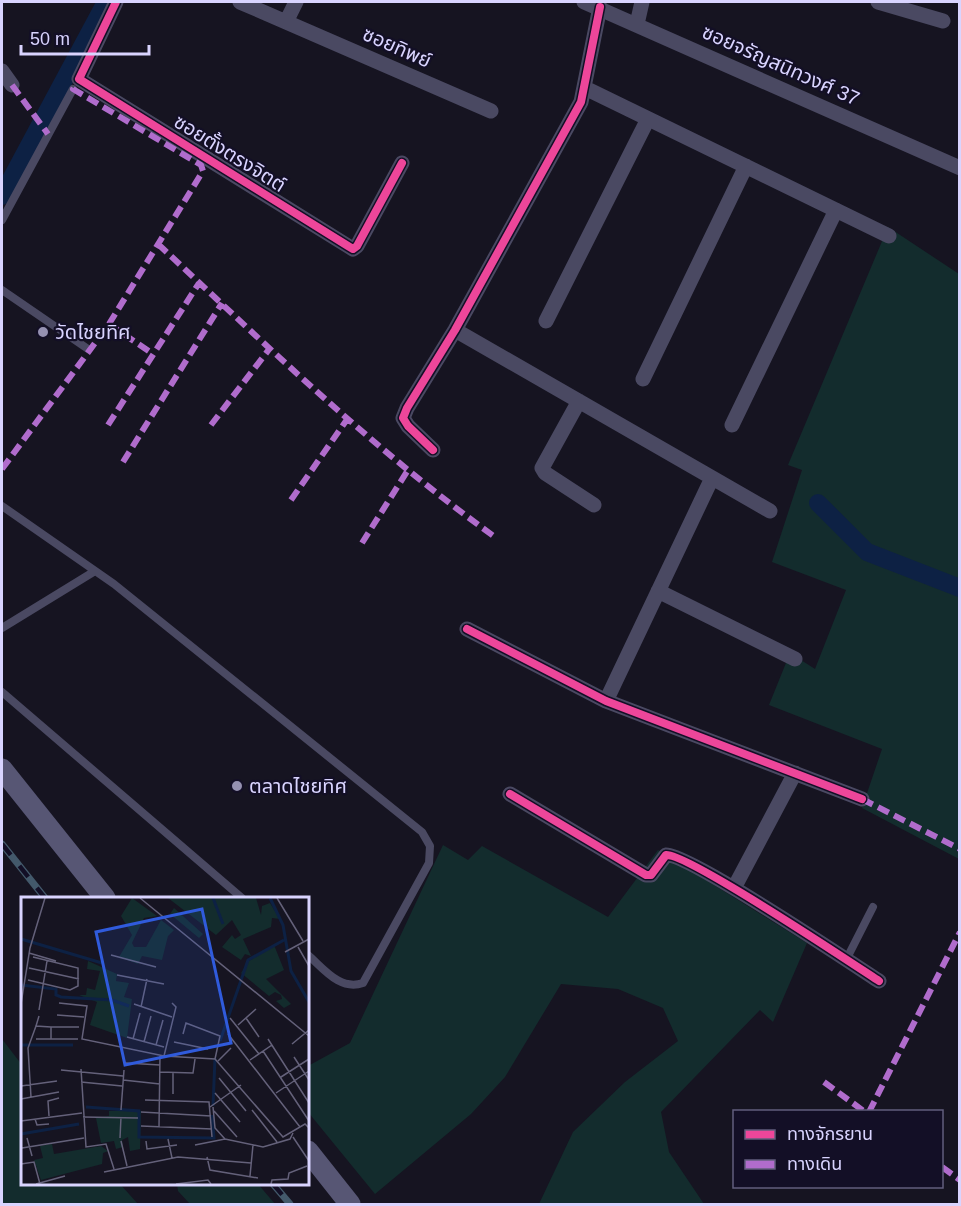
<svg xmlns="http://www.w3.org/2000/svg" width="961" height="1206" font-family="Helvetica,'Noto Sans Thai',sans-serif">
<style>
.green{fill:#132c2d}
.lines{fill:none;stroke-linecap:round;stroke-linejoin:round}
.canal{stroke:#0d2144;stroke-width:18}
.lane{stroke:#4a4962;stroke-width:8}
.street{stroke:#4a4962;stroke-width:15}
.secondary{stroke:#575674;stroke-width:21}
.rail-casing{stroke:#43596b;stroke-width:7}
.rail{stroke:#130f26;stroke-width:4.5;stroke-dasharray:14;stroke-linecap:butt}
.quiet{stroke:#b06ccc;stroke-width:6;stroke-dasharray:12 6;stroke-linecap:butt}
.cycleway-casing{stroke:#130f26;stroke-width:11}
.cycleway{stroke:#ed469a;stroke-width:8}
.poi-dot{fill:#9591b1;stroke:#130f26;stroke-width:2}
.labels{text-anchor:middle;stroke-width:4.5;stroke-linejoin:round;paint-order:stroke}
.street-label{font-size:20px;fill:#d9d4ff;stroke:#130f26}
.poi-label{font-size:20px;fill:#d9d4ff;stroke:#130f26;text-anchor:start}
.inset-river{fill:none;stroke:#0d2144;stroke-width:3}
.inset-road{fill:none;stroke:#64617a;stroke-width:1.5}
.view{fill:#305bdc;fill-opacity:0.15;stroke:#305bdc;stroke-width:3}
.inset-edge{fill:none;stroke:#d9d4ff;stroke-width:3}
</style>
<rect width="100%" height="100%" fill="#161421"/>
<path class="green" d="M888 227 959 274V859L862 808 882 749 769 705 790 653 815 669 846 590 772 562 802 470 788 465Z
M443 845 468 860 482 846 608 917 658 850 807 943 773 1022 760 1010 661 1112 669 1152 704 1204H539L573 1132 625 1082 678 1041 663 1008 618 989 561 984 505 1077 471 1114 375 1194 308 1112V1066L350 1043Z
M2 1039 22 1065V1184H120L138 1204H2Z
M177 1184H258L275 1204H190L178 1191Z"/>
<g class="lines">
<path class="canal" d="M2 196 106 2
M818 503 867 552 960 588"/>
<path class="lane" d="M2 220 73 89
M2 290 88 349
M2 506 114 584 422 832 430 846 429 863 363 983C340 991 324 969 308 955
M2 628 95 571
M2 692 242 898
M846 960 873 907"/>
<path class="street" d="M116 2 79 79 348 246 353 249 357 246 402 163
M240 2 491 111
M584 2 960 168
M878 2 943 21
M286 22 296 2
M637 24 642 2
M2 71 12 85
M585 88 889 236
M546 321 648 119
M455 330 770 511
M643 379 746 166
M579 401 542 468 545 473 594 505
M732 425 836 210
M433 450 408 426 403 418 407 408 455 330 581 102 600 7
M658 591 795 659
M467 629 606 701 862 799
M606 701 712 478
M510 794 646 875H651L666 855C687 853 850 962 879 981
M734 888 795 773"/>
<path class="secondary" d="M2 769 105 898
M308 1151 350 1204"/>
<g class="rail-casing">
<path id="rail" d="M2 844 45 898
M273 1184 290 1204"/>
</g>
<use href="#rail" class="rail"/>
<path class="quiet" d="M12 85 48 134
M158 244C267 346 374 450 495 537
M109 324 153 354
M108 425 199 283
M211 425 270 348
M123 462 222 303
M2 469 109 324 203 171 201 165 73 89 79 79
M291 500 348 418
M362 543 408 470
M862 799 960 849
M824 1082 865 1112
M869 1112 960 932
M942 1167 960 1180"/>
<g class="cycleway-casing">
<path id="cycleway" d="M116 2 79 79 348 246 353 249 357 246 402 163
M433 450 408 426 403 418 407 408 455 330 581 102 600 7
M467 629 606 701 862 799
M510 794 646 875H651L666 855C687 853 850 962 879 981"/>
</g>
<use href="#cycleway" class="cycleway"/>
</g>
<g class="poi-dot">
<circle cx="43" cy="332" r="6"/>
<circle cx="237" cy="786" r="6"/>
</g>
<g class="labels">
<g class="street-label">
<text transform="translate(397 47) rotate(24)" y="7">ซอยทิพย์</text>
<text transform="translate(781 65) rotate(24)" y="7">ซอยจรัญสนิทวงศ์ 37</text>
<text transform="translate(230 153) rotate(32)" y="7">ซอยตั้งตรงจิตต์</text>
</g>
<g class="poi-label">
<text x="55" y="339">วัดไชยทิศ</text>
<text x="249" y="793">ตลาดไชยทิศ</text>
</g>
</g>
<g transform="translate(21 897)">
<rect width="288" height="288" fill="#161421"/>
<path d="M111 1 136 19 123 21 111 46 113 50H125L140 23 153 33 147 39 141 63 121 59 117 67 98 60 111 38 100 19ZM147 1H235L240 18 241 9 249 6 259 22 251 21 250 30 222 42 230 59 224 57 220 63 201 50 211 38 214 42 220 38 211 23 195 38ZM153 11 182 37 178 41 149 17ZM253 48 263 73 245 82 270 107 263 111 255 104 261 102 260 98 254 95 248 99 220 76 228 64ZM67 64 96 77 95 84 108 86 103 100 111 102 106 141 69 128 76 105 58 98H65L66 91 74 93 79 74 66 72ZM88 214H120L119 252 109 254 107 240 101 243 102 250 95 252 93 244 80 246 75 221 88 219ZM31 247 33 257 80 249 87 254 82 256 81 267 20 283 13 263 22 261 19 249Z" fill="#132c2d"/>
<path class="inset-river" d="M192 1 202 27M249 1 262 28 270 74 288 105M0 42 81 66M0 88 35 92V98L40 100 91 103 108 109M199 144 227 63 263 43M0 148H52M192 209 194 161M65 210 118 214V240L193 241 191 218M0 237 58 227"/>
<path class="inset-road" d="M119 1 288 139M256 1 282 44M277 50 288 69M264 55 288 42M8 56 35 64M90 58 135 70M8 71 58 82M96 78 143 87M7 83 49 93 57 89V71L12 60M38 106 66 109 61 142 143 159 194 162 262 240 284 227 288 231M0 107 9 51 24 1M113 107 151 120M120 110 126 82M18 113 26 64M36 118 63 120M18 119 15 129 30 130M209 121 238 157M225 121 238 140M217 128 235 112M162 137 165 126 199 139 194 162M207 137 279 230M106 140 143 150M15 142H57M30 142V130H58M112 142 119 116M247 142 288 206M123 145 130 119M153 145 187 152M271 147 288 133M135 148 142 123M242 154 288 224M143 159 155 110 151 106M273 160 288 183M229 163 251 148M197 164 210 151M105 166 139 168M60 172 65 250 85 247 93 272M40 173 102 179M139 175 172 176 174 162M152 176V197M260 180 288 162M198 181 225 214M102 183 139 187M60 185 101 189M0 189 36 184M194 196 219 225M255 196 288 174M10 200 7 151 15 129M0 202 38 195M124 203 188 205 191 240M189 210 220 188M192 210 194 231 204 242M100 213 103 173M231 213 256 245M193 214 216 240M120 215 190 219M28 219 27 204 38 201M62 220 117 221M14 222 16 228 28 227M0 224 61 216M120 229 191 232M138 230 139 158M272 240 288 264M6 241 11 259M99 241 100 220M147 242 151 261M100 244 106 269M125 244 126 252 156 248M174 248 204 242 242 250 269 242 272 236M1 251 63 241M186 260 189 273 237 281M0 267 13 265 19 287M83 275 157 260 230 266M229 279 232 248M15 287 44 279M155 287 187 283 190 287M250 287 251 283 267 282 268 276 286 269"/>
<path class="view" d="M181 12 210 146 104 168 75 35Z"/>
<rect width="288" height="288" class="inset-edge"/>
</g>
<rect width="961" height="1206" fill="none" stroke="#d9d4ff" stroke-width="6"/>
<rect x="733" y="1110" width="210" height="78" fill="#130f26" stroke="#625e7d" stroke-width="1.5"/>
<rect x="745" y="1130" width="30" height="9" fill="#ed469a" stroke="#625e7d" stroke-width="1.5"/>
<text x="787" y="1140" font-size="18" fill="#d9d4ff">ทางจักรยาน</text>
<rect x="745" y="1160" width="30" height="9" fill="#b06ccc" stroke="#625e7d" stroke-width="1.5"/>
<text x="787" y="1170" font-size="18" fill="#d9d4ff">ทางเดิน</text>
<path d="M21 45v9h128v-9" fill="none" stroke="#d9d4ff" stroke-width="3"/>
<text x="30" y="45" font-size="18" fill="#d9d4ff" stroke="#130f26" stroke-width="4.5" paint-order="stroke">50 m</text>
</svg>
